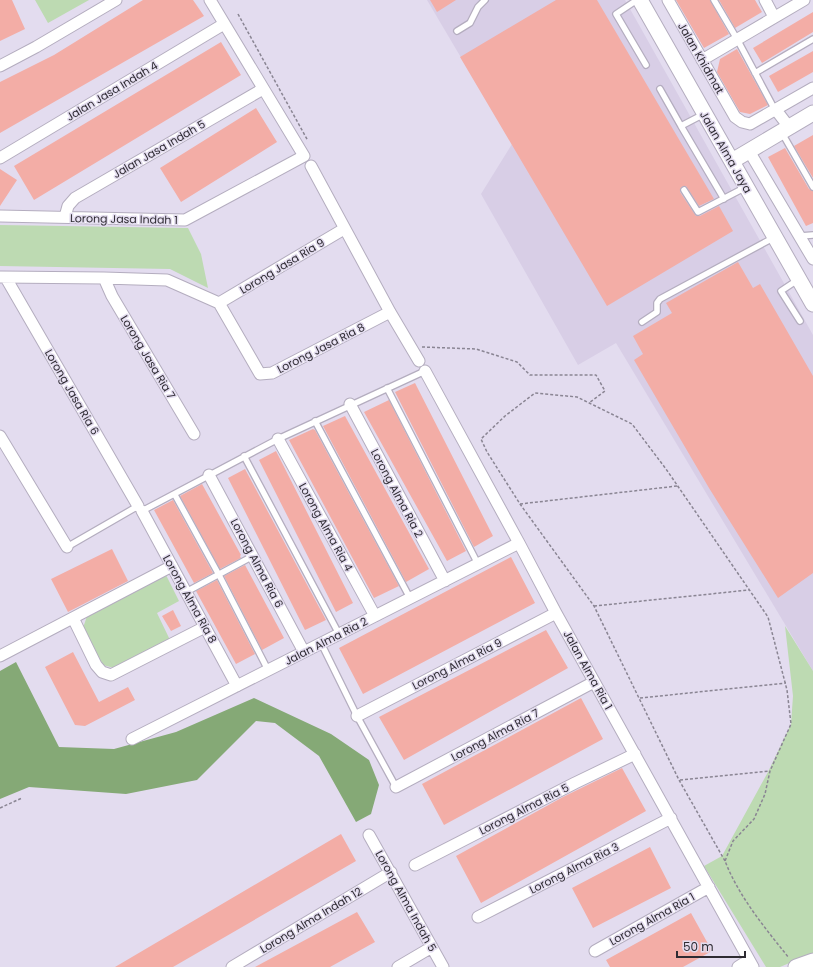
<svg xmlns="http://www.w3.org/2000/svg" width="813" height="967" font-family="Poppins,sans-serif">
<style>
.built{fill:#d8cee6}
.green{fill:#bddab2}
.forest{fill:#85a976}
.building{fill:#f3ada6}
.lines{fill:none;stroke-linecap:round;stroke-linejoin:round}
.lane-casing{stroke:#b4adbf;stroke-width:8}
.street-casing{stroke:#b4adbf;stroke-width:13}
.secondary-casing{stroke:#b4adbf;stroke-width:17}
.path{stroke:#8a8593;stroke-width:1.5;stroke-dasharray:3 2;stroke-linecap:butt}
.lane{stroke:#fff;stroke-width:5.5}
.street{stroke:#fff;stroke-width:11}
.secondary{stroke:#fff;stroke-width:15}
.labels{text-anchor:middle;stroke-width:3;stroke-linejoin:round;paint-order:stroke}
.street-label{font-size:11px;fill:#2e2b32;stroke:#e3dcef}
</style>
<rect width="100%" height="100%" fill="#e3dcef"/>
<path class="built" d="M427 0H625L813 335V671L616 343 578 365 481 194 512 144Z"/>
<path class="green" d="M35 0H89L48 23Z
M0 225 188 228 201 254 208 288 170 269 0 266Z
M166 575 179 601 157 613 170 640 114 668 103 665 83 628 87 616Z
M785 626 813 671V953L780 967H766L704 866 722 856 768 772 791 724 793 696Z"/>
<path class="forest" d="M16 662 59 747 114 749 176 732 254 698 331 734 369 760 379 785 371 814 356 822 319 756 275 723 256 721 197 780 126 794 29 787 0 799V671Z"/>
<path class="building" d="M0 0H12L25 29 0 41Z
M143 0H193L204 16 0 133V82L54 55Z
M430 0H456L437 12Z
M556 0H597L714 199 699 206 686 186 681 187 680 190V192L696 216H700L719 206 733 231 607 306 460 57Z
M676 0H710L729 34 704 48Z
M719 0H755L762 12 735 28Z
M813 12V32L762 63 753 48Z
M221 42 241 75 34 200 14 166Z
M737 49 768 105 750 114 740 112 717 72 720 59Z
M813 51V72L778 92 769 76Z
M256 108 277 142 181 202 160 168Z
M813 135V178L794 146Z
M785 148 809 189 813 191V223L806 226 768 157Z
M0 169 17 180 0 206Z
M738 262 753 288 760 284 813 376V573L778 598 709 488 634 360 643 354 633 336 672 313 666 303Z
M415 383 493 536 474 547 395 392Z
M389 400 466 551 447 561 364 412Z
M345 416 429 569 406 582 323 426Z
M313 429 315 430 399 586 374 598 289 440Z
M276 451 353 603 336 612 259 460Z
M245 469 326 620 305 630 228 478Z
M202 484 241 555 240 556 241 558 220 569 180 496Z
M173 500 213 573 194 583 154 510Z
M112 549 128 581 68 612 51 579Z
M511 557 535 603 363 694 339 648Z
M245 565 284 638 262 650 224 576Z
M217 580 255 654 236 664 196 591Z
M173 610 181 626 171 631 162 616Z
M546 630 568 668 404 760 379 717Z
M73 652 99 702 128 687 135 700 85 726 75 725 45 667Z
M581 698 603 739 444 825 422 784Z
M622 768 646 811 481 903 456 856 563 797Z
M341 834 356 861 173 967H115Z
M650 847 671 888 593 928 572 888Z
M357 912 375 942 330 967H255Z
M691 913 712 951 683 967H610L606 960Z"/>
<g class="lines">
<g class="lane-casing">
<path id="lane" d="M637 0 616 14 646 65
M714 0 737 39 775 110
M457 31 470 23 478 7 485 0
M755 73 813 39
M660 89 681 126 704 114
M681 126 724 199
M782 133 813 187
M684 190 698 212 746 187
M800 236 813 235
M799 279 781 291 800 321
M642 322 657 312V303L660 299 773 238
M387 388 478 564
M315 421 410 598
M244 456 339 634
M175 495 219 575 268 670
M142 511 278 439 425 371
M67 547 138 506
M186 592 253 556
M321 643 357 716 396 787"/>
</g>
<g class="street-casing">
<path id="street" d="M668 0 735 117 742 122 750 124 813 88
M765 0 774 17
M702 60 804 0
M0 66 36 47 116 0
M776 110 789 127
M749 151 813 259
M0 158 224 24
M311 166 390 312 419 361
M0 216 185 220 304 156 210 0
M65 217 68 206 75 198 263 89
M1 277 104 278 167 280 219 303
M6 278 138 506
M104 278 112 296 194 434
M219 303 260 374 272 373 390 312
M219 303 344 229
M425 371 519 543 556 613 753 967
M350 404 445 581
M0 436 67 547
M278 439 375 616
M209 475 304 652
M142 511 237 686
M73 618 96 665 102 672 111 675 205 627
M0 656 172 566
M357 716 556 613
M132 739 519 543
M396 787 594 682
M369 835 443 967
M415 865 575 783 635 754
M478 917 671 818
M595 951 709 887
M232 967 391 872
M398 967 432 947
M738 967 749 960"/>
</g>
<g class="secondary-casing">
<path id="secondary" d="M640 0 813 304
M732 161 813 113
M796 967 813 961"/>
</g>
<path class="path" d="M238 14 308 141
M422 347 476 349 517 362 530 375H596L605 391 589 403
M520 504 677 486
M594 606 749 590
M640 698 786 683
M680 780 770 771
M0 808 22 798
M725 861 679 780 594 606 520 504 487 452 481 439 505 416 535 393 577 397 632 424 666 469 768 617 787 690 791 724 770 771 765 794 754 819 733 841 725 861C739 897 765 928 789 958"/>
<use href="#lane" class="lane"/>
<use href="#street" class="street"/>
<use href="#secondary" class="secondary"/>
</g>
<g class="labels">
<g class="street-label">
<text transform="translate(701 58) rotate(60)" y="4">Jalan Khidmat</text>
<text transform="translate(112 91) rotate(-31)" y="4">Jalan Jasa Indah 4</text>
<text transform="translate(159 149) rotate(-30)" y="4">Jalan Jasa Indah 5</text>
<text transform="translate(726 152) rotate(60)" y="4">Jalan Alma Jaya</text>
<text transform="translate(124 219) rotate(1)" y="4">Lorong Jasa Indah 1</text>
<text transform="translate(282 266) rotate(-31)" y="4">Lorong Jasa Ria 9</text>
<text transform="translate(321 348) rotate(-27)" y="4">Lorong Jasa Ria 8</text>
<text transform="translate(148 357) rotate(59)" y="4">Lorong Jasa Ria 7</text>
<text transform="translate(72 392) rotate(60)" y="4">Lorong Jasa Ria 6</text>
<text transform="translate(397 493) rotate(62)" y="4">Lorong Alma Ria 2</text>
<text transform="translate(326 527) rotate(61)" y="4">Lorong Alma Ria 4</text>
<text transform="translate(257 563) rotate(62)" y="4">Lorong Alma Ria 6</text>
<text transform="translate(190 599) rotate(61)" y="4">Lorong Alma Ria 8</text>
<text transform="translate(326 641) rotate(-27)" y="4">Jalan Alma Ria 2</text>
<text transform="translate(457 664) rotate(-27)" y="4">Lorong Alma Ria 9</text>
<text transform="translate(588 670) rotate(61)" y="4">Jalan Alma Ria 1</text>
<text transform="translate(495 735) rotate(-28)" y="4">Lorong Alma Ria 7</text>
<text transform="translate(524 809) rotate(-27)" y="4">Lorong Alma Ria 5</text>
<text transform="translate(574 868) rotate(-27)" y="4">Lorong Alma Ria 3</text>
<text transform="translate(406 901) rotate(61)" y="4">Lorong Alma Indah 5</text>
<text transform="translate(652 919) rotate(-29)" y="4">Lorong Alma Ria 1</text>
<text transform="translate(311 920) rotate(-31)" y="4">Lorong Alma Indah 12</text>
</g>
</g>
<path d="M677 951v6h68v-6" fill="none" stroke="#2e2b32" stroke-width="2"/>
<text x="683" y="951" font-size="12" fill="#2e2b32" stroke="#e3dcef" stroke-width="3" paint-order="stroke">50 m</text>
</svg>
